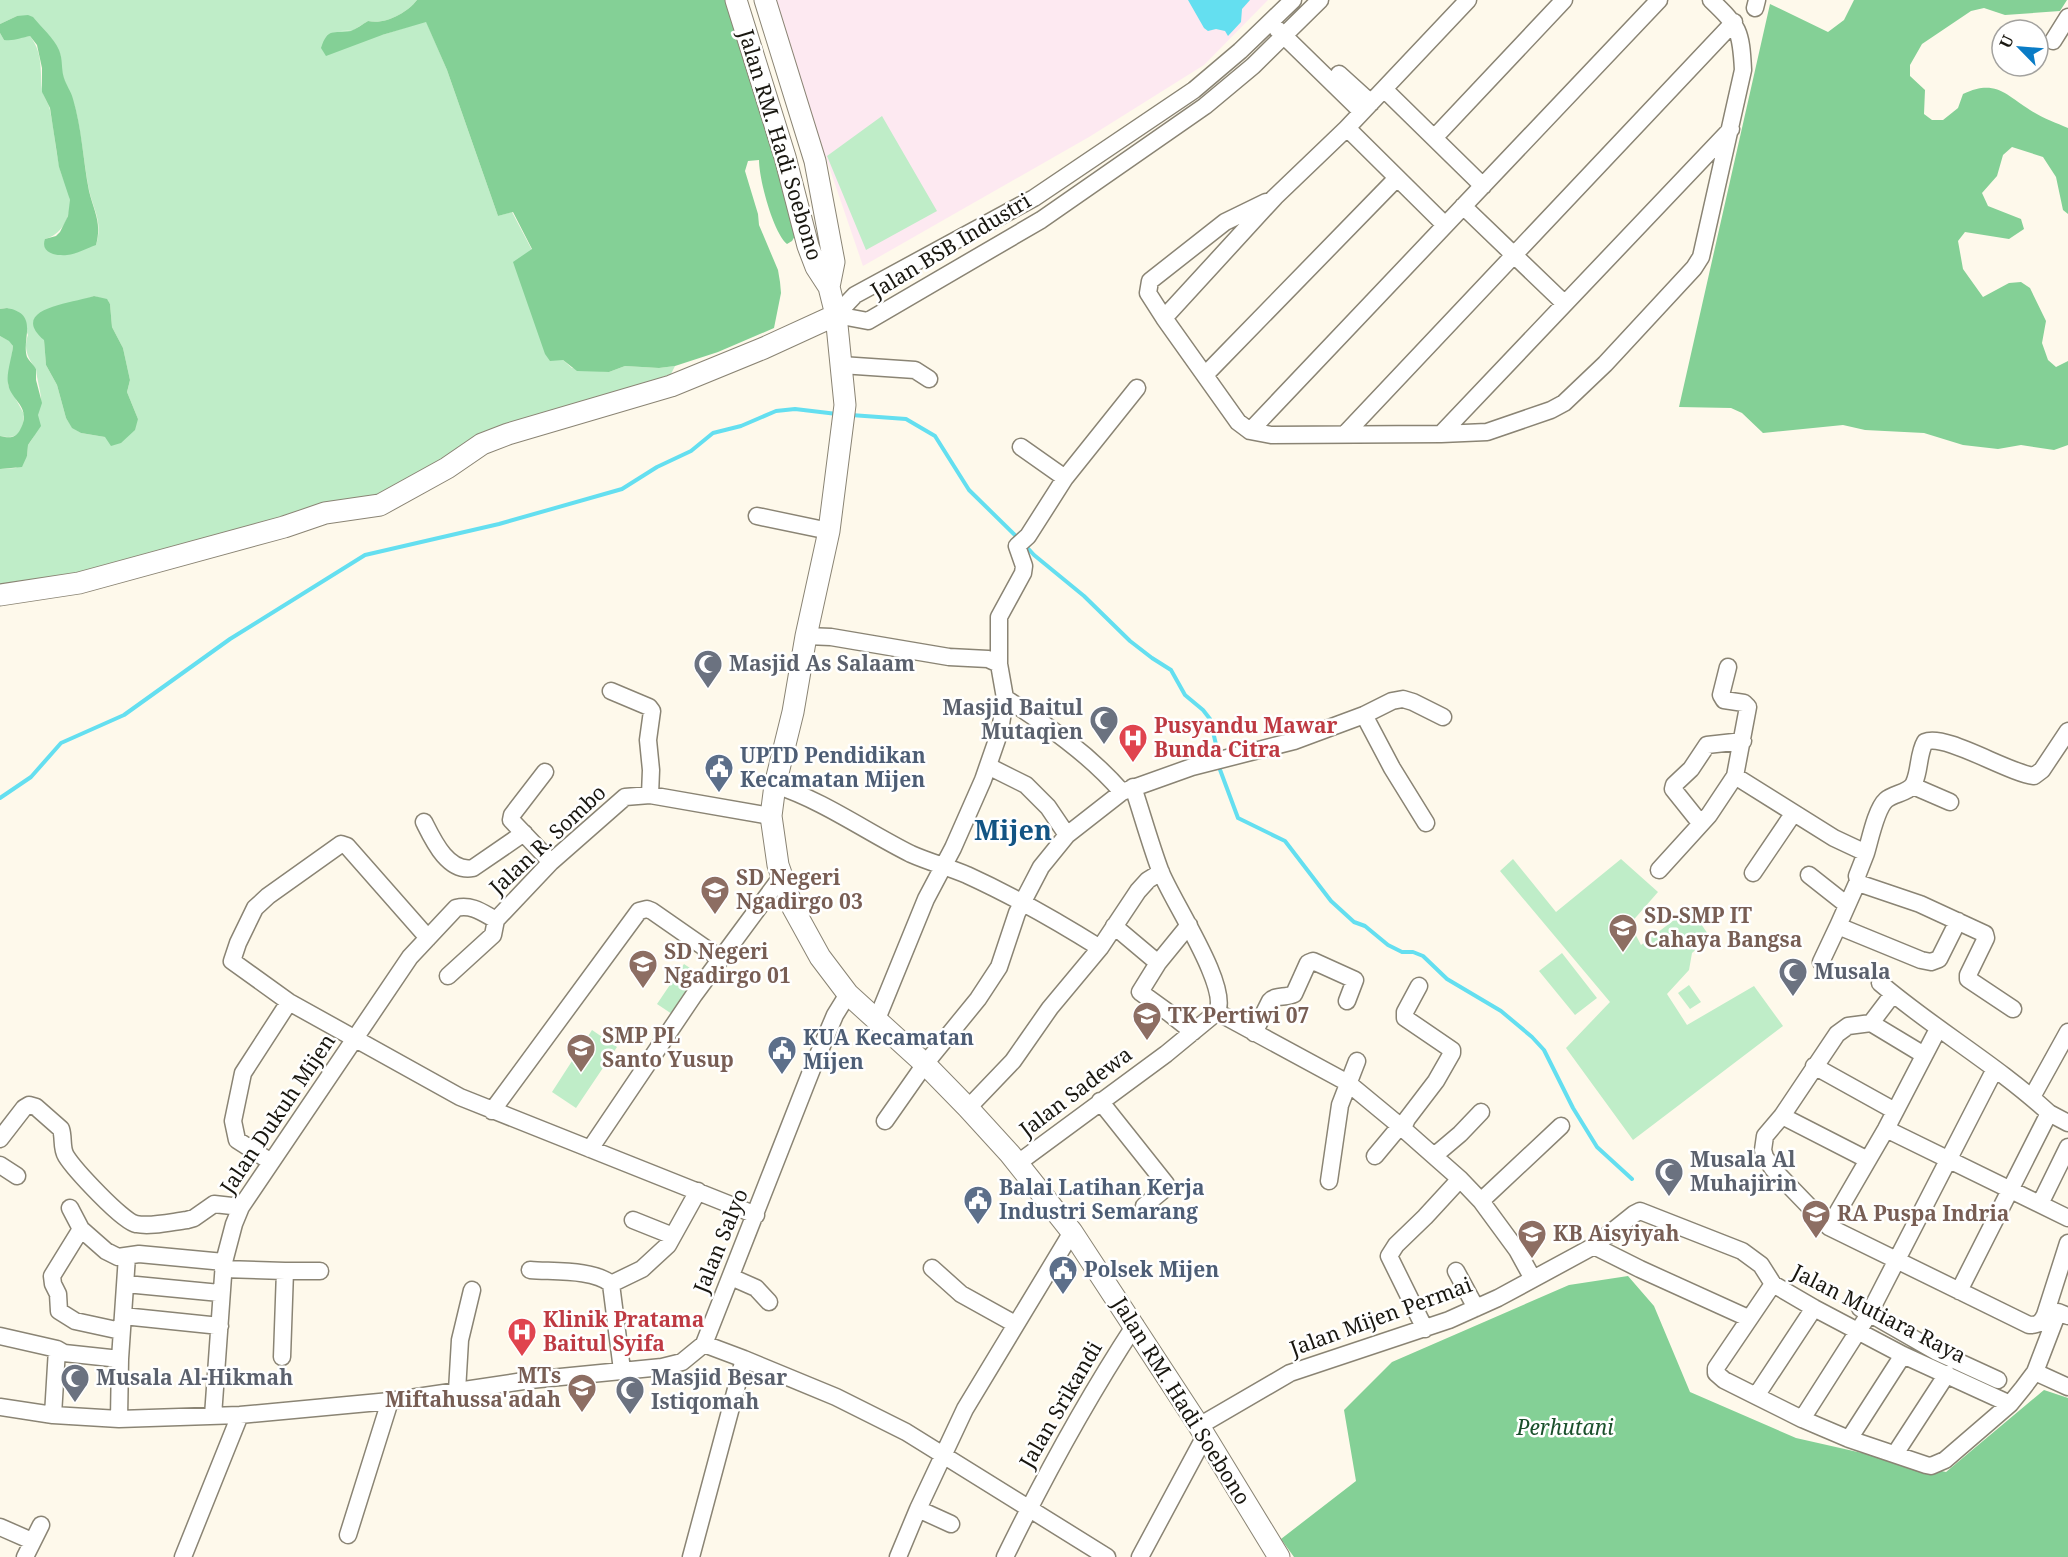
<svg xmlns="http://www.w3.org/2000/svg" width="2068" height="1557" font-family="'Noto Serif',serif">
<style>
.industrial{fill:#fde9f1}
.green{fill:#bfedc8;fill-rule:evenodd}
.forest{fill:#84d096}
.water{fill:#64dff0}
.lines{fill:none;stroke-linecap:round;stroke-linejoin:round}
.stream{stroke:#64dff0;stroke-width:4}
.minor-casing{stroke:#8a8474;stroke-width:19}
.major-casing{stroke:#8a8474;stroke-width:23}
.minor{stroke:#fff;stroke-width:16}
.major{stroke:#fff;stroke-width:21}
.labels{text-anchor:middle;stroke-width:5;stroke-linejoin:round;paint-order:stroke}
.street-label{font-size:21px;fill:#191710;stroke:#fff}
.worship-label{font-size:21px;font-weight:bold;fill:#5b616d;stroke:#fff;text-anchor:start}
.health-label{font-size:21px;font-weight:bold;fill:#be3a42;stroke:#fff;text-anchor:start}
.service-label{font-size:21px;font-weight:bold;fill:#4e5e75;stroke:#fff;text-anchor:start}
.education-label{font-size:21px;font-weight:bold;fill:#785e54;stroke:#fff;text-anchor:start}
.park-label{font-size:21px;font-style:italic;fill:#1a502b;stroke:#fff}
.district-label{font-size:27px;font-weight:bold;fill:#135483;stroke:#fff}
</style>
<rect width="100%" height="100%" fill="#fef9eb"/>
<path class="industrial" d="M772 0H1268L1204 65 1089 137 863 266Z"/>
<path class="green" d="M0 0H417C407 13 385 25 368 21L352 31 340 30 382 35 426 21 447 70 498 216 512 212 532 250 563 360 572 368 609 372 625 366 659 368 675 366 671 374 602 399 377 498 78 576 0 588V469L16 468 27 456 28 445C37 434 37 426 38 413 39 408 41 403 41 398 40 388 37 380 36 369 28 358 23 349 28 335L18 312 7 308 0 309V33L4 40 30 36C43 53 40 70 42 89 43 97 49 103 50 110 54 128 55 147 59 165 61 177 69 188 70 200 71 218 61 235 45 239L96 245C103 222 94 212 89 190 84 164 82 137 76 111 73 99 66 88 63 76 61 69 61 60 60 53L17 16 0 24ZM94 296 107 300 110 304 112 327 123 348 130 380 127 392 138 419 105 437 81 433 72 427 66 418 57 385 46 365 44 340 83 300Z
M882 116 937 211 866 250 827 156Z
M0 336 10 341 13 346 8 385 24 414C23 432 18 440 0 436Z
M1513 859 1556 912 1621 859 1658 892 1630 924 1641 945 1690 908 1710 937 1692 953 1689 970 1667 994 1687 1025 1754 986 1783 1026 1633 1140 1566 1048 1610 1002 1500 871Z
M1562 953 1597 998 1575 1015 1539 971Z
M684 964 699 974 672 1014 657 1004Z
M1689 985 1701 1002 1690 1009 1678 993Z
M592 1030 617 1047 576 1108 552 1092Z"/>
<path class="forest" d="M417 0H726L734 30 761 101 769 141 774 152 775 163 793 213 795 236 792 241 787 244C773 232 759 179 759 160L748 161 745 171 758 214 759 225 778 270 780 282 781 293 774 328 718 352 675 366 659 368 625 366 609 372 577 371 563 360 550 361 545 354 513 262 532 249 513 212 498 216 447 70 426 22 382 35 326 56 321 48C328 27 333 34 351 31 356 29 363 24 368 21 385 25 407 13 417 0Z
M1854 0H2067L2060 11 2005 15 1984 8 1971 11 1922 44 1910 65V76L1925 90 1924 114 1932 120H1943L1958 108 1963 94C1995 79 2005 94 2030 110 2042 118 2056 123 2068 128V214L2063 210 2056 177 2043 157 2012 147 2003 155 1997 176 1982 193 1988 206 2021 219 2024 229 2009 239 1965 232 1958 241 1963 269 1983 297 2009 283 2021 282 2030 288 2046 321 2042 343 2048 360 2056 367 2068 361V445L2054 450 2021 445 1998 449 1963 445 1924 433 1865 430 1843 425 1763 433 1742 413 1731 408 1679 407 1770 4 1828 32 1844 20Z
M28 15 33 17C41 27 54 38 59 50 63 59 61 69 64 78 66 85 71 91 73 99 82 129 83 160 89 191 94 212 102 222 96 245 87 248 77 254 67 255 56 256 40 253 45 239L56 236 60 232 68 216 70 200 59 167 50 108 42 92V68L37 45 30 36C19 38 16 41 4 40L0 33V24L17 16Z
M94 296 107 299 110 304 112 327 123 348 130 380 127 392 138 419 135 430 121 443 111 446 105 437 81 433 72 428 66 418 57 385 46 365 44 340C7 308 74 303 94 296Z
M7 308C40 314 21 339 27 357 29 361 34 365 36 369V380L42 403 38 415 41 426 28 445 27 456 22 467 0 469V436C9 438 15 439 20 430 33 406 10 401 8 383 6 374 12 357 13 346L9 341 0 336V309Z
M1628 1276 1654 1306 1690 1392 1796 1438 1946 1472 2044 1390 2068 1398V1557H1294L1281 1539 1356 1481 1344 1410 1392 1362 1569 1285Z"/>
<path class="water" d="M1188 0H1250L1242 9 1241 22 1228 36 1225 31 1216 29 1208 31 1204 28Z"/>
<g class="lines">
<path class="stream" d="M851 415 906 419 935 436 969 490 1019 539
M1024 544 1034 555 1084 596 1130 641 1152 658 1171 670 1185 695 1203 710 1210 719 1218 753
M1219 767 1238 818 1285 841 1331 901 1354 922 1365 926 1388 945 1402 952H1413L1423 956 1447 979 1501 1011 1532 1037 1544 1050 1573 1108 1597 1147 1632 1179
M0 798 31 777 61 743 124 715 230 639 365 555 499 524 622 489 657 467 691 451 713 433 741 426 776 411 795 409 837 414"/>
<g class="minor-casing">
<path id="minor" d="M1468 0 1347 128 1275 197 1164 318 1238 422 1250 431 1271 435 1441 434 1731 129
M1755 8 1757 0
M1277 29 1362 112
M2053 41 2068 17
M1339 74 1371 103
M1384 89 1483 186
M1347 128 1445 225
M1434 138 1564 0
M1463 206 1564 303
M836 315 868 321 1041 220 1205 106 1253 66 1320 0
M836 315 855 295 1034 198 1194 90 1240 51 1293 0
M1164 318 1148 293 1150 281 1225 222 1266 202
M841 365 915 370 929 379
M1205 375 1397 178
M1250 431 1659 0
M1441 434 1487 432 1551 410 1564 403 1605 364 1694 268 1701 257 1743 70C1741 30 1739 27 1711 0
M1344 435 1734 22
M1021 447 1065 478
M757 516 829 531
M806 636 831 637 949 657 988 659 999 664
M1728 667 1721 695 1724 700 1744 703 1748 707 1735 776
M611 691 649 707 652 711 648 740 651 770 650 795
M1005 698C1047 725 1089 754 1122 792
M1364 715 1392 768 1426 823
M988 766 1026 785 1048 807 1067 835
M545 772 512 815 511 820 551 862
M775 785C824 801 865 831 911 854 929 862 948 867 967 875 1013 896 1057 921 1100 948
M1913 786 1950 802
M1133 787C1142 814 1150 843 1160 870 1170 898 1230 986 1217 1012
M424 822C433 840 448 873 473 868L524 833
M1701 824 1673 789 1674 785 1691 769 1707 745 1743 741
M1866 853C1870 840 1876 809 1886 800 1894 793 1910 793 1914 783 1920 770 1918 754 1925 742 1945 733 2008 773 2034 776L2042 770 2068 731
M1659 870 1709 815 1735 776 1834 838 1866 853 1857 876 1858 881 1861 884 1920 904 1985 934 1986 938 1968 975V979L2013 1009
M1753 873 1793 814
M1809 875 1847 905
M1858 881 1838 926 1921 960 1931 962 1939 959 1958 921
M1114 926 1158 963 1140 992 1169 1013 1193 1032
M428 938 347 846 341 844 268 896 255 908 238 943 232 961 289 1002 460 1097 756 1215
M1821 962 1838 926
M1158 963 1189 925
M448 976 493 935 496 920
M1880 983C1934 1029 1997 1065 2049 1113
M1893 994 1871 1023 1848 1026 1837 1034 1782 1116 1765 1136 1763 1150 1765 1157 1773 1169 1829 1227 2029 1325C2038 1325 2041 1323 2045 1315L2068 1243
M1217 1012 1348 1083 1400 1126 1460 1179 1481 1201 1517 1250 1533 1279
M877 1019 926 899 953 848 983 780 1000 731 1005 698 999 664V617L1023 573 1024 566 1017 546 1028 536 1065 478 1137 388
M1871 1023 1924 1055
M1254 1033 1270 1001C1275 995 1286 998 1294 994L1308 963 1313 961 1355 980 1347 1001
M1814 1066 1895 1111
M2032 1097 2068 1032
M1100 1101 1166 1184V1188L1144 1206
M968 1108 1013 1061 1050 1008 1100 948 1138 891 1148 880 1161 872
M492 1111 639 911 647 909 652 911 721 959
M1782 1116 1868 1160
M885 1121 925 1064 978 999 999 967 1017 913 1041 867 1067 835 1122 792 1192 767 1294 741 1364 715 1392 701 1403 699 1413 702 1443 717
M1403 1128 1407 1119 1436 1081 1452 1053V1050L1405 1018V1012L1419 986
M1886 1129 2068 1218
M0 1139 24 1108 29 1105 36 1107 61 1129C64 1138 61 1148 66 1156 74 1169 123 1222 136 1224 151 1227 171 1222 187 1220L194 1218 214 1204 241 1207
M590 1149 694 995 782 876
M1375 1156 1400 1126
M1434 1156 1460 1134 1481 1112
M271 1162 237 1140 233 1121 243 1073 289 1002
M1018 1163 1166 1054 1217 1012
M0 1165 17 1176
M1329 1181 1340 1105 1357 1061
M1481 1201 1561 1126
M2040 1204 2068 1147
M70 1208 81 1229 52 1276 53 1284 58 1294 59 1311 75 1321 121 1331
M633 1220 673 1236
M1829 1227 1886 1129 1938 1029
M81 1229 106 1251 118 1257 139 1254 224 1262
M1594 1246 1640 1269 1748 1318
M932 1268 961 1294 1015 1324
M223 1269 285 1271 282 1357
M530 1270C552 1272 594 1269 611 1284L622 1370
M285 1271H320
M1456 1271 1476 1308
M731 1277 756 1288 769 1302
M126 1284 220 1293
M611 1284 642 1269 668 1245 698 1191
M1959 1291 2049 1113 2068 1123
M1860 1308 1937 1352 1998 1380
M123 1316 220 1326
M1425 1329 1389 1256 1396 1245 1425 1217 1460 1179
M0 1336 57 1349
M704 1344 744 1359 836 1397 906 1432 1107 1557
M1903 1355 1849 1439 1926 1465 1931 1466 1945 1460 2010 1404 2023 1388 2035 1372 2058 1312 2068 1316
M2035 1372 2068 1387
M457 1391 460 1340 472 1290
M1756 1396 1724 1380 1716 1373V1368L1773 1284
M0 1407 53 1415 119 1419 240 1415 390 1401 530 1380 662 1367 682 1362 704 1344 812 1069 835 1015 848 994
M53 1415 57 1349 64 1353 120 1359
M213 1416 224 1262 234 1224 241 1207 410 957 456 908C472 904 483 913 496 920L551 862 625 797 650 795 771 816
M119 1419 120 1359 127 1256
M1802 1419 1756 1396 1814 1308
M1199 1426 1290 1373 1449 1320 1498 1298 1594 1246 1634 1214 1640 1211 1742 1251 1761 1265 1773 1284 1814 1308 1903 1355 2010 1404
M1849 1439 1802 1419 1869 1314 1995 1069
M1895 1454 1947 1374
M918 1509 951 1524
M0 1527 32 1541
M348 1535 390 1401
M25 1557 41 1525
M183 1557 240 1415
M691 1557 744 1359
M898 1557 918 1509 965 1409 1072 1232
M1005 1557C1044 1477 1086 1400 1135 1325
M1140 1557 1205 1436"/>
</g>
<g class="major-casing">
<path id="major" d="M736 0 785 157 808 246 816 267 829 287 836 315 845 405 829 531 806 636 793 712 775 785 771 816 778 865 793 908 820 957 848 994 925 1064 968 1108 1010 1154 1072 1232 1199 1426 1279 1557
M765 0 815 161 834 262 829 287
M0 595 79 583 284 527 325 513 380 505 447 468 482 444 508 434 671 386 764 348 836 315"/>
</g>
<use href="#minor" class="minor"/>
<use href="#major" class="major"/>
</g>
<defs>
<g id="mosque-pin" transform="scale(1.5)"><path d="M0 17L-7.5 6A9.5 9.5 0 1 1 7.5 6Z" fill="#6b7280" stroke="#fff"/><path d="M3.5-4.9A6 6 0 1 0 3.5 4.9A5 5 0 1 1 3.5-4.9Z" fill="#fff"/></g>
<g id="hospital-pin" transform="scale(1.5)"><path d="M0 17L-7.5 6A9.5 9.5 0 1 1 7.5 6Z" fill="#e0444e" stroke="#fff"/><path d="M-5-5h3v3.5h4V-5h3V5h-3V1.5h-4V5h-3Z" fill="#fff"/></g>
<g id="civic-pin" transform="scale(1.5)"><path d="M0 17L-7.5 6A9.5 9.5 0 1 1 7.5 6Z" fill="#5c6f8a" stroke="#fff"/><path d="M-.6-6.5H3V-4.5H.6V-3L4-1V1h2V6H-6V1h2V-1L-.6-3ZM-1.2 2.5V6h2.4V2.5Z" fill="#fff"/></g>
<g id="school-pin" transform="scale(1.5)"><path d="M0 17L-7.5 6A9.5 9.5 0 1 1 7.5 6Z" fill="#8d6e63" stroke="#fff"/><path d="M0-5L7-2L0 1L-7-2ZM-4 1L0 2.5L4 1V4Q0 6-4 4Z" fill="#fff"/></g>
</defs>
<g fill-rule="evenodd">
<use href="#mosque-pin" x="708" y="664"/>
<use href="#mosque-pin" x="1104" y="720"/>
<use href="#hospital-pin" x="1133" y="738"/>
<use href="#civic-pin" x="719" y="768"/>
<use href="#school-pin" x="715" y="890"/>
<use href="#school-pin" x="1623" y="928"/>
<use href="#school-pin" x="643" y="964"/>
<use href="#mosque-pin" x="1793" y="972"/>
<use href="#school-pin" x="1147" y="1016"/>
<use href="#school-pin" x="581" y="1048"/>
<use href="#civic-pin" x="782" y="1050"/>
<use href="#mosque-pin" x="1669" y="1172"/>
<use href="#civic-pin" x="978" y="1200"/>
<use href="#school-pin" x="1816" y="1214"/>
<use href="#school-pin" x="1532" y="1234"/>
<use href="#civic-pin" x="1063" y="1270"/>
<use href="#hospital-pin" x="522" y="1332"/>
<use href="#mosque-pin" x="75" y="1378"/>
<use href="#school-pin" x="582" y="1388"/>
<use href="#mosque-pin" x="630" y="1390"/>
</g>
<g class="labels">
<g class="street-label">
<text transform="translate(780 145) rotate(73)" y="7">Jalan RM. Hadi Soebono</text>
<text transform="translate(951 246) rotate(-31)" y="7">Jalan BSB Industri</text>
<text transform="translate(548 840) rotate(-43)" y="7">Jalan R. Sombo</text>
<text transform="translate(1076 1092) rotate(-37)" y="7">Jalan Sadewa</text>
<text transform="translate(278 1114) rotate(-56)" y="7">Jalan Dukuh Mijen</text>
<text transform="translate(721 1241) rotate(-68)" y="7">Jalan Salyo</text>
<text transform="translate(1879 1314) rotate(27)" y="7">Jalan Mutiara Raya</text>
<text transform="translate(1381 1317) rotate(-20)" y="7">Jalan Mijen Permai</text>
<text transform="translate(1181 1401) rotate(58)" y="7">Jalan RM. Hadi Soebono</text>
<text transform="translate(1061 1405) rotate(-60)" y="7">Jalan Srikandi</text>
</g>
<g class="worship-label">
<text x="729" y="671">Masjid As Salaam</text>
<text x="1083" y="715" text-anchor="end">Masjid Baitul<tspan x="1083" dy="24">Mutaqien</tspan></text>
<text x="1814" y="979">Musala</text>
<text x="1690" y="1167">Musala Al<tspan x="1690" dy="24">Muhajirin</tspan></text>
<text x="96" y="1385">Musala Al-Hikmah</text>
<text x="651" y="1385">Masjid Besar<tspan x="651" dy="24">Istiqomah</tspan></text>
</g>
<g class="health-label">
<text x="1154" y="733">Pusyandu Mawar<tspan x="1154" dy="24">Bunda Citra</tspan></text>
<text x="543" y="1327">Klinik Pratama<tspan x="543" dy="24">Baitul Syifa</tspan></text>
</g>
<g class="service-label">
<text x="740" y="763">UPTD Pendidikan<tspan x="740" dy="24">Kecamatan Mijen</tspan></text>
<text x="803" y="1045">KUA Kecamatan<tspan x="803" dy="24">Mijen</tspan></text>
<text x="999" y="1195">Balai Latihan Kerja<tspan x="999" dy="24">Industri Semarang</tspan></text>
<text x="1084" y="1277">Polsek Mijen</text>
</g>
<g class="education-label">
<text x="736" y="885">SD Negeri<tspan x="736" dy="24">Ngadirgo 03</tspan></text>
<text x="1644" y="923">SD-SMP IT<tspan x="1644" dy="24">Cahaya Bangsa</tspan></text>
<text x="664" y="959">SD Negeri<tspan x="664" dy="24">Ngadirgo 01</tspan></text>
<text x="1168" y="1023">TK Pertiwi 07</text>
<text x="602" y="1043">SMP PL<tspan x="602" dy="24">Santo Yusup</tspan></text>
<text x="1837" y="1221">RA Puspa Indria</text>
<text x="1553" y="1241">KB Aisyiyah</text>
<text x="561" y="1383" text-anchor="end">MTs<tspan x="561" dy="24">Miftahussa'adah</tspan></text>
</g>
<g class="park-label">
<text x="1565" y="1435">Perhutani</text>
</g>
<g class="district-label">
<text x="1013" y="840">Mijen</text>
</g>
</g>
<g transform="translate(2020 48) rotate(295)"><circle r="28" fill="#ffffff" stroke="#a3a29f" stroke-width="1.5"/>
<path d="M0-4.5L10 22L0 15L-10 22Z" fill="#0a7cc6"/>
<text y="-9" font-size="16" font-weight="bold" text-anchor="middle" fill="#191710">U</text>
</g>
</svg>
